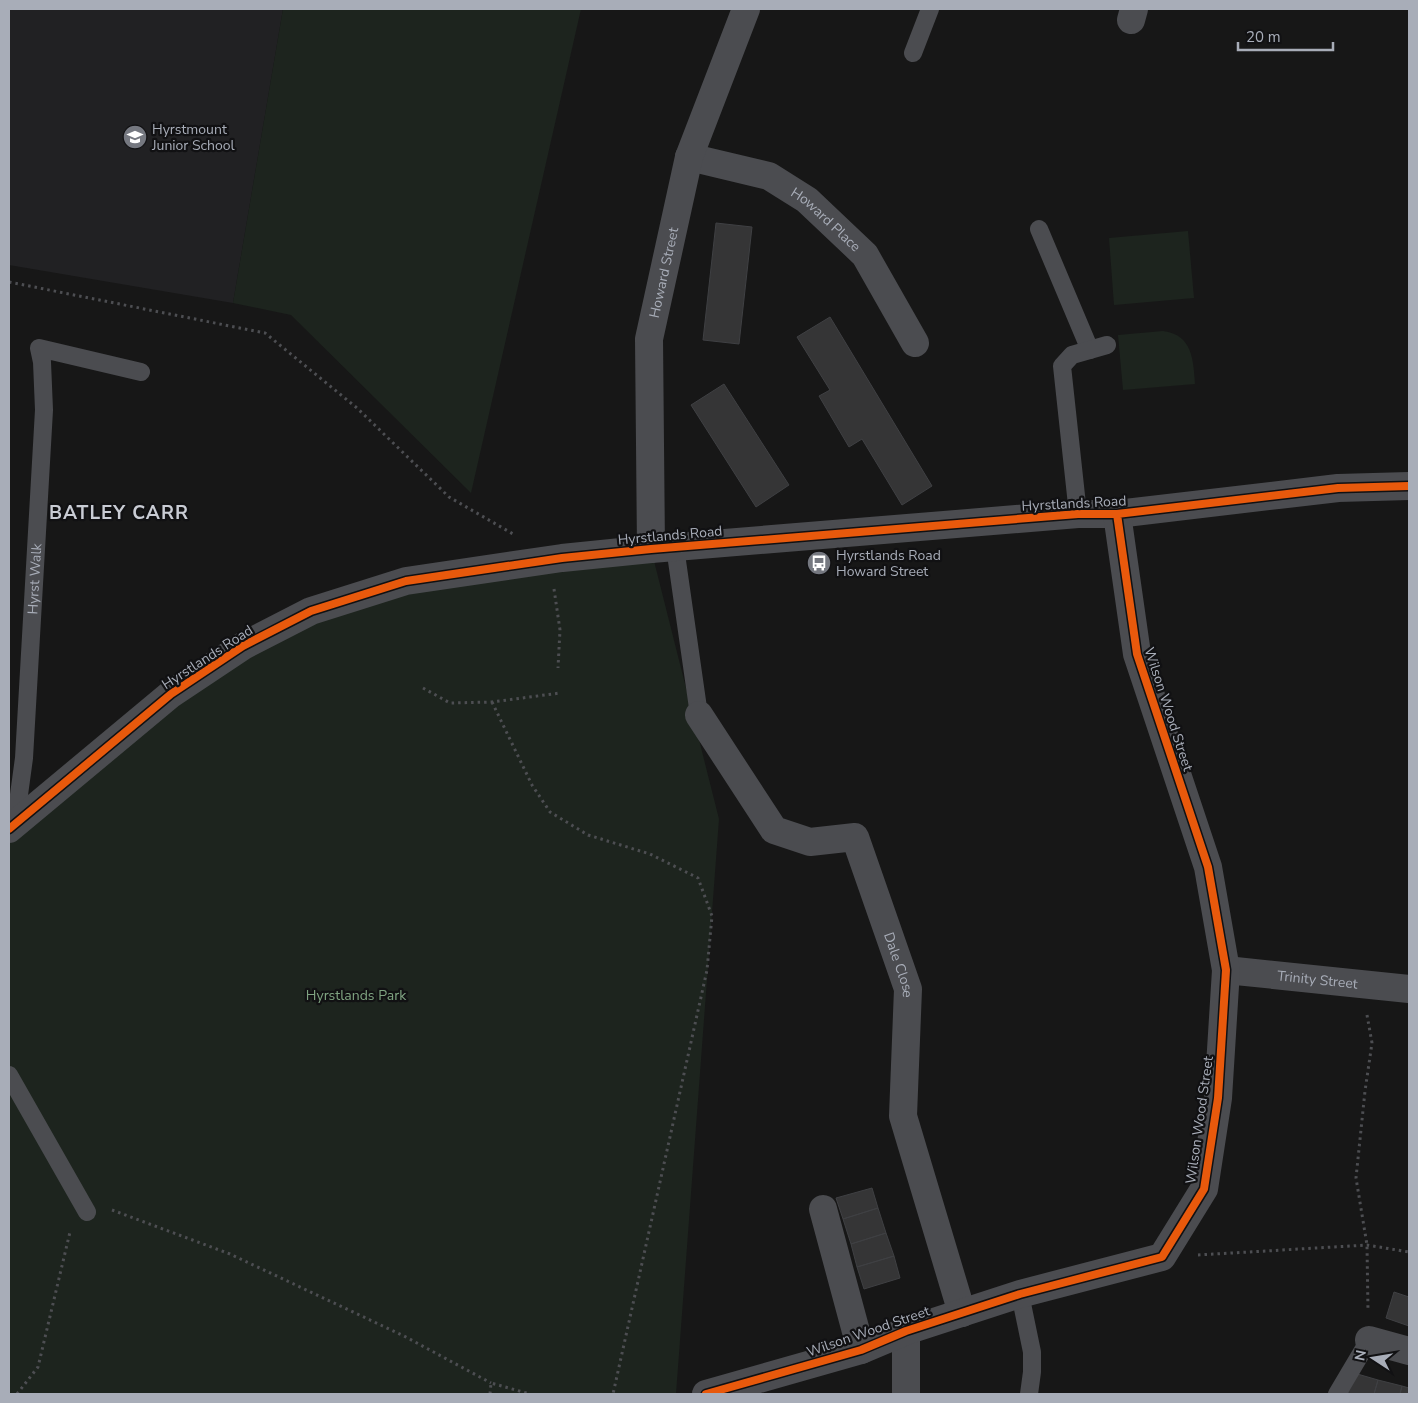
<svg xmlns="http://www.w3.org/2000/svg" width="1418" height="1403" font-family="'Nunito Sans',sans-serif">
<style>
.built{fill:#212123}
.green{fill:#1d241e}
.building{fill:#353536;stroke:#3f4043}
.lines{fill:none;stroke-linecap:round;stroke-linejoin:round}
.path{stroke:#4d4e52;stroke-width:3;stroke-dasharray:2.5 4;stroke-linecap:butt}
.lane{stroke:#4b4c50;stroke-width:18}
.street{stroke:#4b4c50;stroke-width:28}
.cycleway-casing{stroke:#111113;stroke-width:11}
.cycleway{stroke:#e8590c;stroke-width:8}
.labels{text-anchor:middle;stroke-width:4.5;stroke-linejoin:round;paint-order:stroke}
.poi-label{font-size:14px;fill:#a8adb8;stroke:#111113;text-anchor:start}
.street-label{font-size:14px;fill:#a8adb8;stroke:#111113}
.park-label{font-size:14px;fill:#7fa381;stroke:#111113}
.district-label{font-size:19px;font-weight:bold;letter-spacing:1px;fill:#c9ccd4;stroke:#111113}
</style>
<rect width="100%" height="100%" fill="#171717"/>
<path class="built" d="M9 9H283L233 303 9 265Z"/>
<path class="green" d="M283 9H581L471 493 291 315 233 303Z
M1188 231 1194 298 1114 305 1109 238Z
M1163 331C1193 335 1193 360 1195 384L1123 390 1118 335Z
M651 549 719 819 676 1394H9V829L171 694 311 611Z"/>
<path class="building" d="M716 223 752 227 739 344 703 340Z
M830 317 932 486 902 505 862 439 849 447 819 396 830 390 797 337Z
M724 384 789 485 756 507 691 405Z
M872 1188 878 1208 843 1219 836 1198Z
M878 1208 886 1233 851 1244 843 1219Z
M886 1233 894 1256 857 1267 851 1244Z
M894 1256 900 1278 864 1289 857 1267Z
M1394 1292 1409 1297V1326L1386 1318Z
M1354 1373 1378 1380 1374 1394H1348Z
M1378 1380 1402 1386 1400 1394H1374Z
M1402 1386 1409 1388V1394H1400Z"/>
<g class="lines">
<path class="path" d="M9 282 265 333 357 408 449 497 513 534
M554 589 560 630 558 668
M423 688 450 703 492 702 560 693
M492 702 532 785 550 812 588 835 650 854 698 878 712 916 707 970 613 1394
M1367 1015 1372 1043 1365 1091 1356 1178 1367 1245 1368 1311
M112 1210 230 1254 404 1336 491 1383
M1198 1255 1367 1245 1409 1252
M17 1394 38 1367 70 1232
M490 1394 491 1383 530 1394"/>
<g class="lane">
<path d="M913 53 930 9"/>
<path d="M1039 229 1090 350"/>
<path d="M1078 514 1062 366 1072 355 1107 345"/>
<path d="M675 547 699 715"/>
<path id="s1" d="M15 824 24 758 44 410 42 362 39 348 141 372"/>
<path d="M9 1075 87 1212"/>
<path d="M1020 1294 1032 1352V1372L1029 1394"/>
<path d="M1337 1394 1369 1340"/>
</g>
<g class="street">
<path d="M1131 20 1134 9"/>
<path id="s2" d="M689 157 769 176 807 200 865 255 915 343"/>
<path id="s3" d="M651 549 649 339 689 157 746 9"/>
<path id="s4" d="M699 715 774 830 810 842 855 837 908 989 903 1116 962 1313"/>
<path d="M9 829 171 694 243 646 311 611 406 581 562 558 651 549 1078 514H1117L1338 488 1409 486"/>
<path id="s5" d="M1226 970 1409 989"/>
<path d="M823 1209 861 1350"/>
<path d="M906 1331V1394"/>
<path d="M1369 1340 1409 1351"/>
<path d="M706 1394 861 1350 906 1331 1020 1294 1162 1257 1204 1189 1218 1098 1226 970 1208 867 1137 654 1117 514"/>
</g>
<g class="cycleway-casing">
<path id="cycleway" d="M9 829 171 694 243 646 311 611 406 581 562 558 651 549 1078 514H1117L1338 488 1409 486
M706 1394 861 1350 906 1331 1020 1294 1162 1257 1204 1189 1218 1098 1226 970 1208 867 1137 654 1117 514"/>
</g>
<use href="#cycleway" class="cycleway"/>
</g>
<defs>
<g id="school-disc" transform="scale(1.25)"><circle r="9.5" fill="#757880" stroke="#111113"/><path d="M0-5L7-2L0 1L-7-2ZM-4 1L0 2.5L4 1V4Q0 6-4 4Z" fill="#fff"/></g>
<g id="bus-disc" transform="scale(1.25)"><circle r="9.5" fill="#757880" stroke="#111113"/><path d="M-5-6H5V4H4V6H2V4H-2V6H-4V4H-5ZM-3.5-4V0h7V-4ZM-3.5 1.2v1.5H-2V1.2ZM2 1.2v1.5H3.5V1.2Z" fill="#fff"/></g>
</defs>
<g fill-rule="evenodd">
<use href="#school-disc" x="135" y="137"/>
<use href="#bus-disc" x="819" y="563"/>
</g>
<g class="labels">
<g class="poi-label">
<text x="152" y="134">Hyrstmount<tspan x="152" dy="16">Junior School</tspan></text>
<text x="836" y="560">Hyrstlands Road<tspan x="836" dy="16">Howard Street</tspan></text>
</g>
<g class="street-label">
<text dy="5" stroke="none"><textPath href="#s2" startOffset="154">Howard Place</textPath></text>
<text dy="5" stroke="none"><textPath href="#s3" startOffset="278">Howard Street</textPath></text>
<text transform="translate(1074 503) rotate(-3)" y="5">Hyrstlands Road</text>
<text transform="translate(670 535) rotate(-5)" y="5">Hyrstlands Road</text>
<text dy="5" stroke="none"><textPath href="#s1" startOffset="246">Hyrst Walk</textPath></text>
<text transform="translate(207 657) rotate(-33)" y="5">Hyrstlands Road</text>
<text transform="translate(1169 709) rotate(72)" y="5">Wilson Wood Street</text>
<text dy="5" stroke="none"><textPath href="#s4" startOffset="356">Dale Close</textPath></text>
<text dy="5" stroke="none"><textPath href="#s5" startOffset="92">Trinity Street</textPath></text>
<text transform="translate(1199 1120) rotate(-82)" y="5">Wilson Wood Street</text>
<text transform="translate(868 1331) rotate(-19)" y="5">Wilson Wood Street</text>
</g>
<g class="park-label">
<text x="356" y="1000">Hyrstlands Park</text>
</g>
<g class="district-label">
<text x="119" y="519">BATLEY CARR</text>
</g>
</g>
<rect width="1418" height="1403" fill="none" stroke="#a8adb8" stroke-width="20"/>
<g transform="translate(1373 1358) rotate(282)" stroke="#111113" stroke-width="4" paint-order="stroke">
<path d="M0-4L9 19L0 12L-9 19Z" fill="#a8adb8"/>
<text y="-8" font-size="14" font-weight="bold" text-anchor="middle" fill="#a8adb8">N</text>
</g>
<path d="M1238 42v8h95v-8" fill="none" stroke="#a8adb8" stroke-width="2.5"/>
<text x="1246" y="42" font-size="15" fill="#a8adb8" stroke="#111113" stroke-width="4" paint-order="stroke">20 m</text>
</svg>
